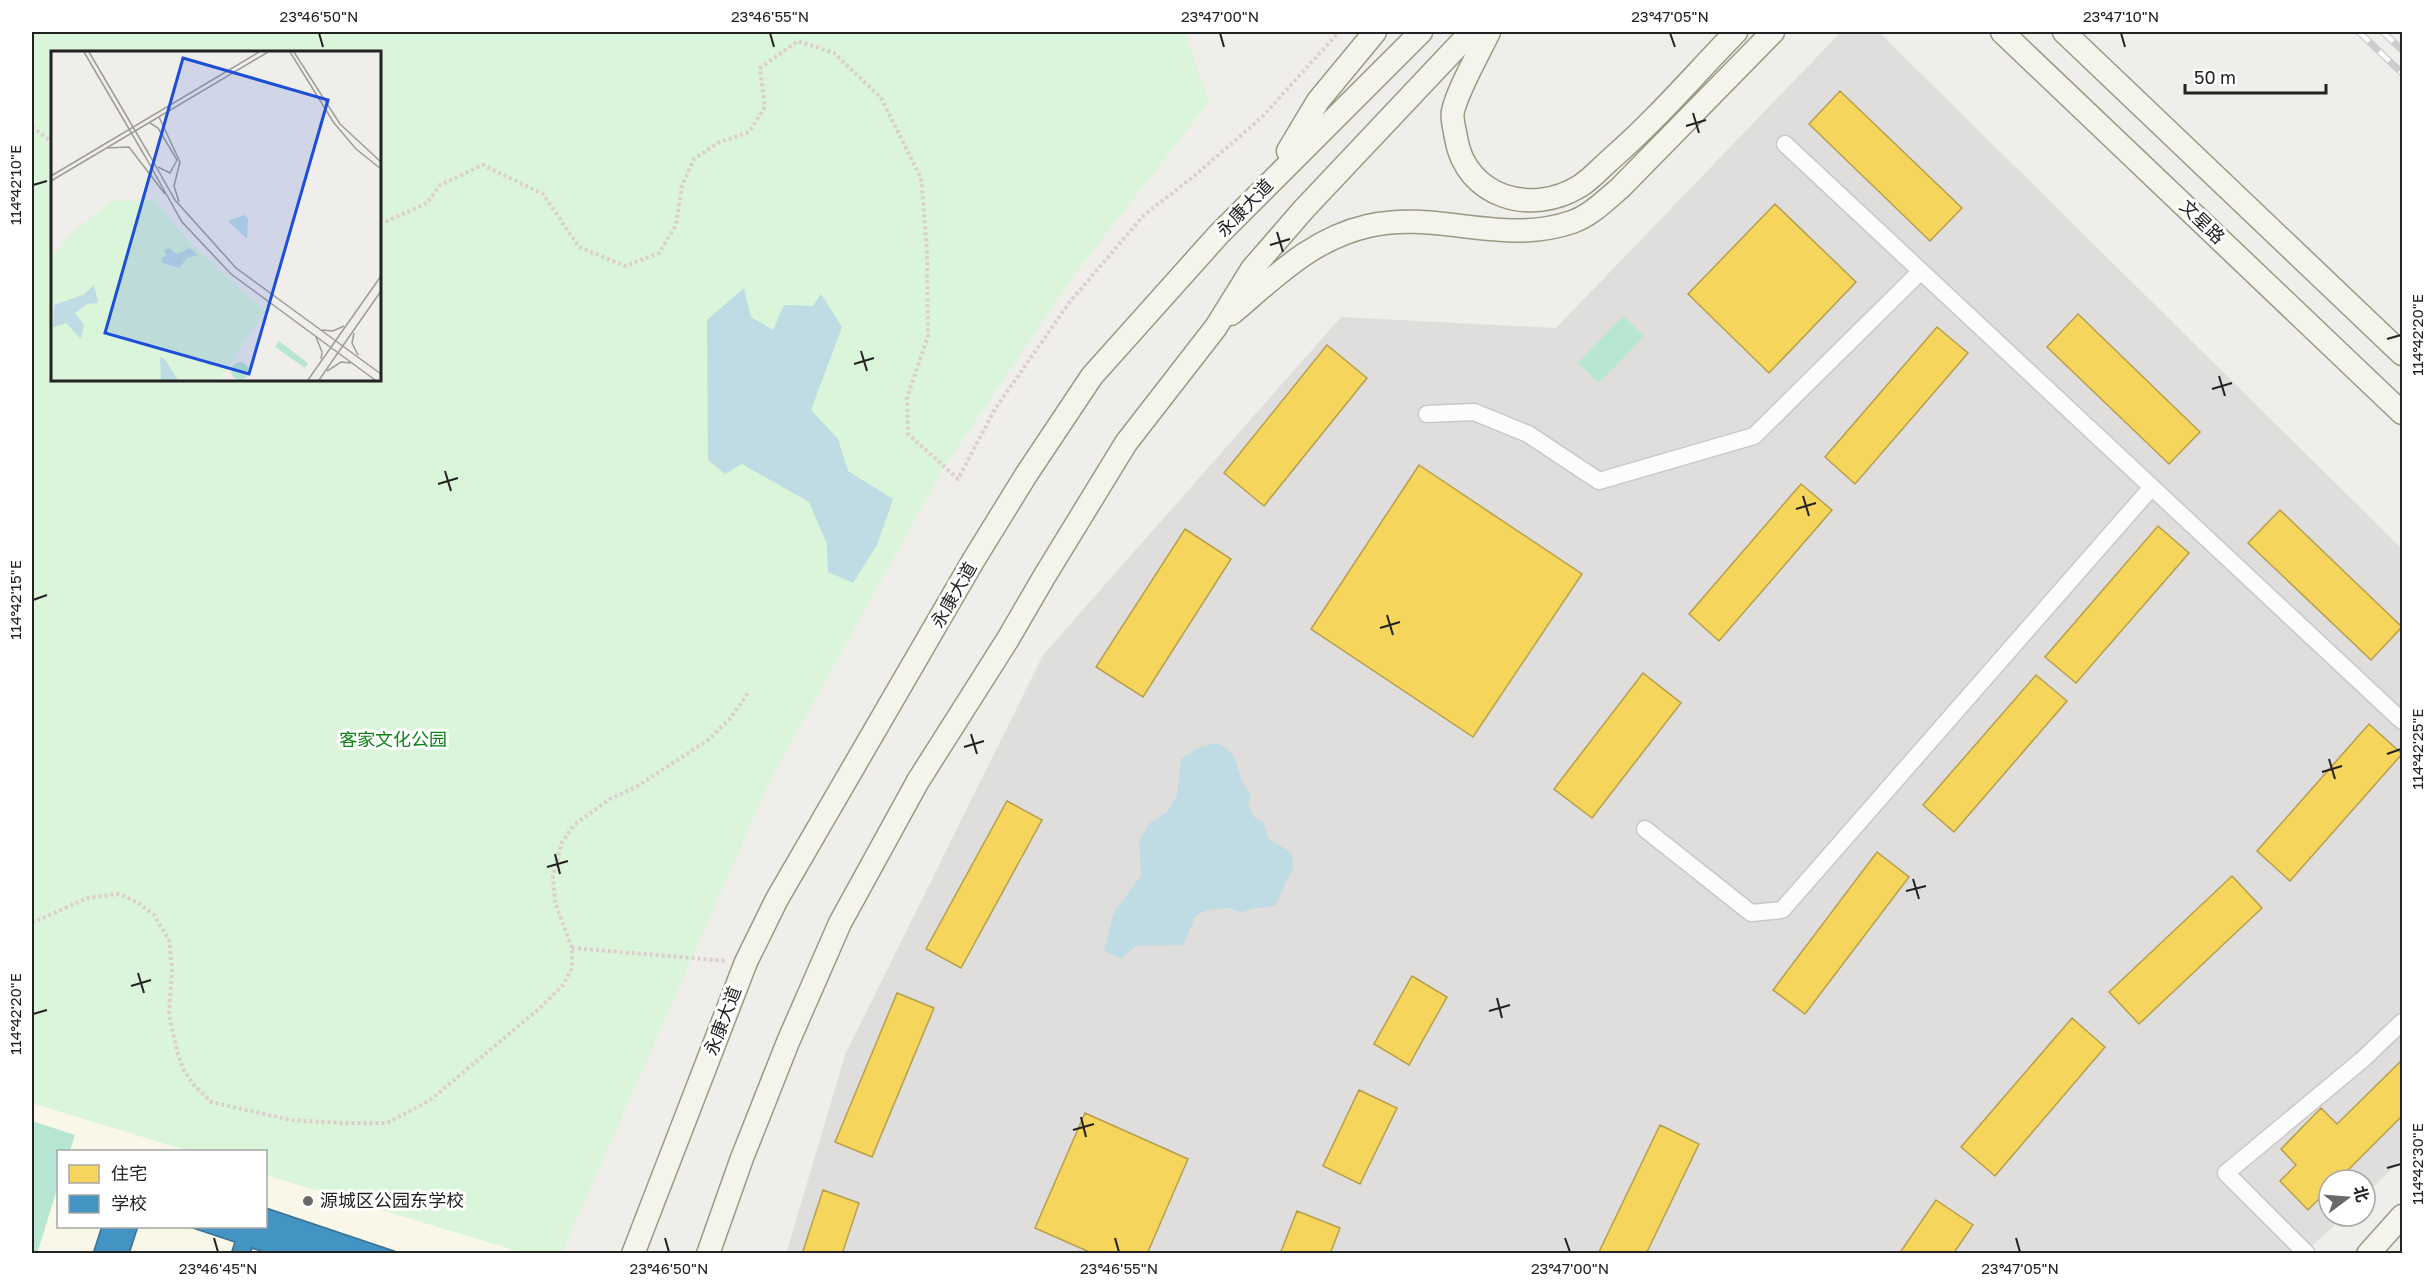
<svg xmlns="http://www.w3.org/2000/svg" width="2434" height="1285" font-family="'Golos Text','Noto Sans SC',sans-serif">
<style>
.residential{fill:#dfdedc}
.education{fill:#f8f7e8}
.park{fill:#daf5da;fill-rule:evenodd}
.pitch{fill:#b7e6d2}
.water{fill:#bfdbe3}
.homes{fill:#f6d55c;stroke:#b69f4b;stroke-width:1.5}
.schools{fill:#4393c3;stroke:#397193;stroke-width:1.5}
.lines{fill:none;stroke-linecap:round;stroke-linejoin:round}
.street-casing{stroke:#c9c8c7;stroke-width:19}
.secondary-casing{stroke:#999a82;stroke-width:25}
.path{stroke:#dccecd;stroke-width:4;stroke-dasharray:3 3;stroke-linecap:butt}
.street{stroke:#fdfcfc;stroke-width:16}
.secondary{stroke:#f4f4ed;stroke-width:22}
.rail-casing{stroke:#ccc;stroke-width:7}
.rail{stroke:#fff;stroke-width:4.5;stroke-dasharray:14;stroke-linecap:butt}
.ticks{fill:none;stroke:#222;stroke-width:2}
.poi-dot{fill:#6a6968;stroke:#fff;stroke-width:2}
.labels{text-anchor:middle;stroke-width:6;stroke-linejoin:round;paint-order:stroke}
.street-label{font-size:18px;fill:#222;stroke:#fff}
.park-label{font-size:18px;fill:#0c8416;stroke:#fff}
.poi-label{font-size:18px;fill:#222;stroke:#fff;text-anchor:start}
.inset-road{fill:none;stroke:#9e9c9b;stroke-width:1.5}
.view{fill:#1d4ed8;fill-opacity:0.15;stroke:#1d4ed8;stroke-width:3}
.inset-edge{fill:none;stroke:#222;stroke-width:3}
.neatline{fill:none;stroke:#222;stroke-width:2}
.ticks-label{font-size:15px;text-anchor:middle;fill:#222}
</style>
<rect width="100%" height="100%" fill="#f0eeeb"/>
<path class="residential" d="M1841 32H1879L2402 549V1159L2365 1195V1180H2329V1216H2344L2312 1246 2308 1253 786 1254 845 1055 1043 655 1341 317 1556 328Z"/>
<path class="education" d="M32 1103 189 1151 58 1152V1226H266V1175L524 1253H32Z"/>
<path class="park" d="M32 32H1185L1209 102 1078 270 943 469 770 781 562 1253H524L266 1175V1152L189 1151 32 1103ZM52 52H380V380H52Z"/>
<path class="pitch" d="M1623 316 1644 336 1599 383 1578 363Z
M32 1121 75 1135 70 1151 58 1152V1186L37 1254 32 1253Z"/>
<path class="water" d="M744 288 751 317 773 330 784 305 813 306 821 294 842 327 811 410 838 439 848 471 893 499 877 545 853 583 828 572 827 544 809 502 742 464 725 474 708 460 707 320Z
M1217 743C1246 757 1231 774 1251 793L1248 804 1255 818 1263 822 1268 838 1292 853 1293 868 1275 906 1255 908 1242 912 1227 908 1208 910 1196 915 1183 945 1136 946 1121 959 1104 951 1114 912 1141 876 1139 840 1150 823 1167 812 1177 796 1181 759 1200 747Z"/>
<path class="homes" d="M1840 91 1962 208 1930 241 1809 124Z
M1775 204 1856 282 1769 373 1688 294Z
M2078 314 2200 432 2169 464 2047 347Z
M1937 327 1968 353 1855 484 1825 457Z
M1327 345 1367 378 1264 506 1224 473Z
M1419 465 1582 574 1473 737 1311 629Z
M1801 484 1832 510 1719 641 1689 614Z
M2280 510 2402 627 2371 660 2248 543Z
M2158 526 2189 553 2076 683 2045 657Z
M1185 529 1231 559 1143 697 1096 667Z
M1643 673 1681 703 1592 818 1554 789Z
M2036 675 2067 701 1954 832 1923 805Z
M2369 724 2402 754 2290 881 2257 851Z
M1007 801 1042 820 961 968 926 949Z
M1877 852 1909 877 1805 1014 1773 990Z
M2232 876 2262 908 2139 1024 2109 992Z
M1412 976 1447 997 1409 1065 1374 1044Z
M897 993 934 1008 872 1157 835 1142Z
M2072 1018 2105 1047 1995 1176 1961 1147Z
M2402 1060V1116L2338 1180H2329V1189L2308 1210 2280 1181 2296 1165 2281 1149 2321 1108 2337 1124Z
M1359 1090 1397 1108 1360 1184 1323 1166Z
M1085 1113 1188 1159 1147 1254H1094L1035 1228Z
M1660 1125 1699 1144 1646 1254H1598Z
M823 1190 859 1203 842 1254H802Z
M1936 1200 1973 1225 1953 1254H1899Z
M1297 1211 1340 1228 1330 1254H1280Z"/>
<path class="schools" d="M266 1208 403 1254H269L252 1248 250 1254H231L235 1242 187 1226H266Z
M102 1226H138L129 1254H93Z"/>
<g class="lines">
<g class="street-casing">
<path id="street" d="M1785 144 2402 721
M1427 414 1474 412 1528 434 1599 481 1754 436 1921 271
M1645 829 1751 913 1782 910 2152 487
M2307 1254 2226 1173 2362 1060 2402 1022"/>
</g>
<g class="secondary-casing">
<path id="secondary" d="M1489 32C1479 53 1458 89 1453 111 1451 118 1455 130 1456 138 1466 198 1532 216 1580 186 1591 179 1601 168 1611 159 1656 120 1695 74 1736 32
M2002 32 2402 413
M2064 32 2402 354
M1288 151 1318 101 1375 32
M1231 314C1274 278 1311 239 1368 226 1437 210 1502 246 1572 222 1590 216 1606 200 1620 188L1773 32
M633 1254 746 962 777 899 973 561 1026 475 1092 376 1219 234 1421 32
M708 1254 742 1158 788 1042 840 923 918 781 1008 639 1044 577 1126 443 1216 327 1252 269 1304 209 1471 32
M2368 1254 2402 1216"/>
</g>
<path class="path" d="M32 127 52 142
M380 218 387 221 427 203 440 185 483 165 543 194 579 247 625 266 659 253 676 225 682 186 694 159 718 143 749 132 765 107 760 68 798 41 834 53 881 98 921 178 927 250 928 336 907 398 908 434 958 479 995 409 1069 303 1144 215 1193 177 1262 117 1339 32
M32 923 87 898 119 894 138 903 154 915 169 940 172 969 169 1014 177 1051 183 1069 193 1084 211 1102 291 1120 341 1123H387L429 1101 540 1008 563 985 572 968V948L555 902 553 877 562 842 574 825 610 799 636 787 708 740 729 720 748 693
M572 948 727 961"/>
<use href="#street" class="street"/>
<use href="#secondary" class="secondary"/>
<g class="rail-casing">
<path id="rail" d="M2359 32 2402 73
M2383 32 2402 50"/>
</g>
<use href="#rail" class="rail"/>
</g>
<path class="ticks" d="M319 33 323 47M770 33 774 47M1220 33 1224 47M1670 33 1675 47M2121 33 2125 47M1693 113 1699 133M1686 126 1706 120M33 185 47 181M1277 232 1283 252M1270 245 1290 239M2387 339 2401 335M861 351 867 371M854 364 874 358M2219 376 2225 396M2212 389 2232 383M445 471 451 491M438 484 458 478M1803 496 1809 516M1796 509 1816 503M33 600 47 595M1387 615 1393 635M1380 628 1400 622M971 734 977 754M964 747 984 741M2387 754 2401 749M2329 759 2335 779M2322 772 2342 766M555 854 560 874M547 867 568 861M1913 879 1919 899M1906 891 1926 886M138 973 144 993M131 986 151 980M1497 998 1502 1018M1489 1011 1510 1005M33 1014 47 1010M1081 1117 1086 1137M1073 1130 1094 1124M2387 1168 2401 1164M214 1238 218 1252M665 1238 669 1252M1115 1238 1119 1252M1565 1238 1570 1252M2016 1238 2020 1252"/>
<circle class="poi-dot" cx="308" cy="1201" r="6"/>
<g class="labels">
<g class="street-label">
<text transform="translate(1245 208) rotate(-46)" y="6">永康大道</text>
<text transform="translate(2202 222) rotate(44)" y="6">文星路</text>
<text transform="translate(954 595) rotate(-60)" y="6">永康大道</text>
<text transform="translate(723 1021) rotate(-69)" y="6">永康大道</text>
</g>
<g class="park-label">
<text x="393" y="746">客家文化公园</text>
</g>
<g class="poi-label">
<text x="320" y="1207">源城区公园东学校</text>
</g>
</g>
<g transform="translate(51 51)">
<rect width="330" height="330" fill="#f0eeeb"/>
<path d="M104 149 137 190 214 260 169 329H0V207L23 180 61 150Z" fill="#daf5da"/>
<path d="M228 290 257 312 254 317 224 296ZM180 320a9 9 0 1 1 18 0a9 9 0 1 1-18 0Z" fill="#b7e6d2"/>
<path d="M193 164 197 167 196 188 177 170ZM118 197 126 203 139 197 147 204 136 207 128 217 112 212 110 207 115 205 113 199ZM43 234 47 252 36 253 24 262 33 274 30 288 15 272 2 276 3 254 32 244ZM109 306 113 307 127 329H110Z" fill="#bfdbe3"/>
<path class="inset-road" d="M33 1 95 107M38 1 99 105M239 1 283 72 305 98 330 118M243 1 289 73 330 111M108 66 129 111 123 135 128 151M99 72 107 77 126 109 119 122 107 116M55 97 78 96 114 143M99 105 124 149 185 217 330 323M95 107 131 171 180 223 324 329M0 125 208 1M0 130 217 1M271 279 282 280 293 275M303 282 301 292 307 304M265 286 271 301 270 308M276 320 290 311 300 312M257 329 330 225M268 329 330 240"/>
<path class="view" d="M132 7 277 49 198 323 54 282Z"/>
<rect width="330" height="330" class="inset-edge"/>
</g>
<rect width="2434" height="1285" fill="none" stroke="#ffffff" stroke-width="66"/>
<rect x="57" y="1150" width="210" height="78" fill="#ffffff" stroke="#a7a7a7" stroke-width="1.5"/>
<rect x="69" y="1165" width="30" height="18" fill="#f6d55c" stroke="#a7a7a7" stroke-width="1.5"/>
<text x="111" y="1180" font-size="18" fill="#222222">住宅</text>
<rect x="69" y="1195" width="30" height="18" fill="#4393c3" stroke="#a7a7a7" stroke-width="1.5"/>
<text x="111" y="1210" font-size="18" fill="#222222">学校</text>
<g transform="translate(2347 1198) rotate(74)"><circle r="28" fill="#ffffff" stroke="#a7a7a7" stroke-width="1.5"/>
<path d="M0-4.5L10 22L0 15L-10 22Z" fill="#6a6968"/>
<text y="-9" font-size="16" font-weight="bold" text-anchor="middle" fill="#222222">北</text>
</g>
<path d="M2185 84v9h141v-9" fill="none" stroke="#222222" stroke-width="3"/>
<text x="2194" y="84" font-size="18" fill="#222222" stroke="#ffffff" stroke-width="4.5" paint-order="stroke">50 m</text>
<rect x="33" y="33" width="2368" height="1219" class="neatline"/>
<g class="ticks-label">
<text x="319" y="22">23°46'50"N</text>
<text x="770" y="22">23°46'55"N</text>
<text x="1220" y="22">23°47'00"N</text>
<text x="1670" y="22">23°47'05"N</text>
<text x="2121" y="22">23°47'10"N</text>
<text transform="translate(16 185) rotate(-90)" y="5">114°42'10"E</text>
<text transform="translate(2418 335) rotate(-90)" y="5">114°42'20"E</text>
<text transform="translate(16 600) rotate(-90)" y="5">114°42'15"E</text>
<text transform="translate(2418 749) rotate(-90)" y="5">114°42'25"E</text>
<text transform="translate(16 1014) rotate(-90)" y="5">114°42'20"E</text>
<text transform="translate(2418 1164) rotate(-90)" y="5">114°42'30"E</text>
<text x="218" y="1274">23°46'45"N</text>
<text x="669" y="1274">23°46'50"N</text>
<text x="1119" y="1274">23°46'55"N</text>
<text x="1570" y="1274">23°47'00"N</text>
<text x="2020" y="1274">23°47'05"N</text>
</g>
</svg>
